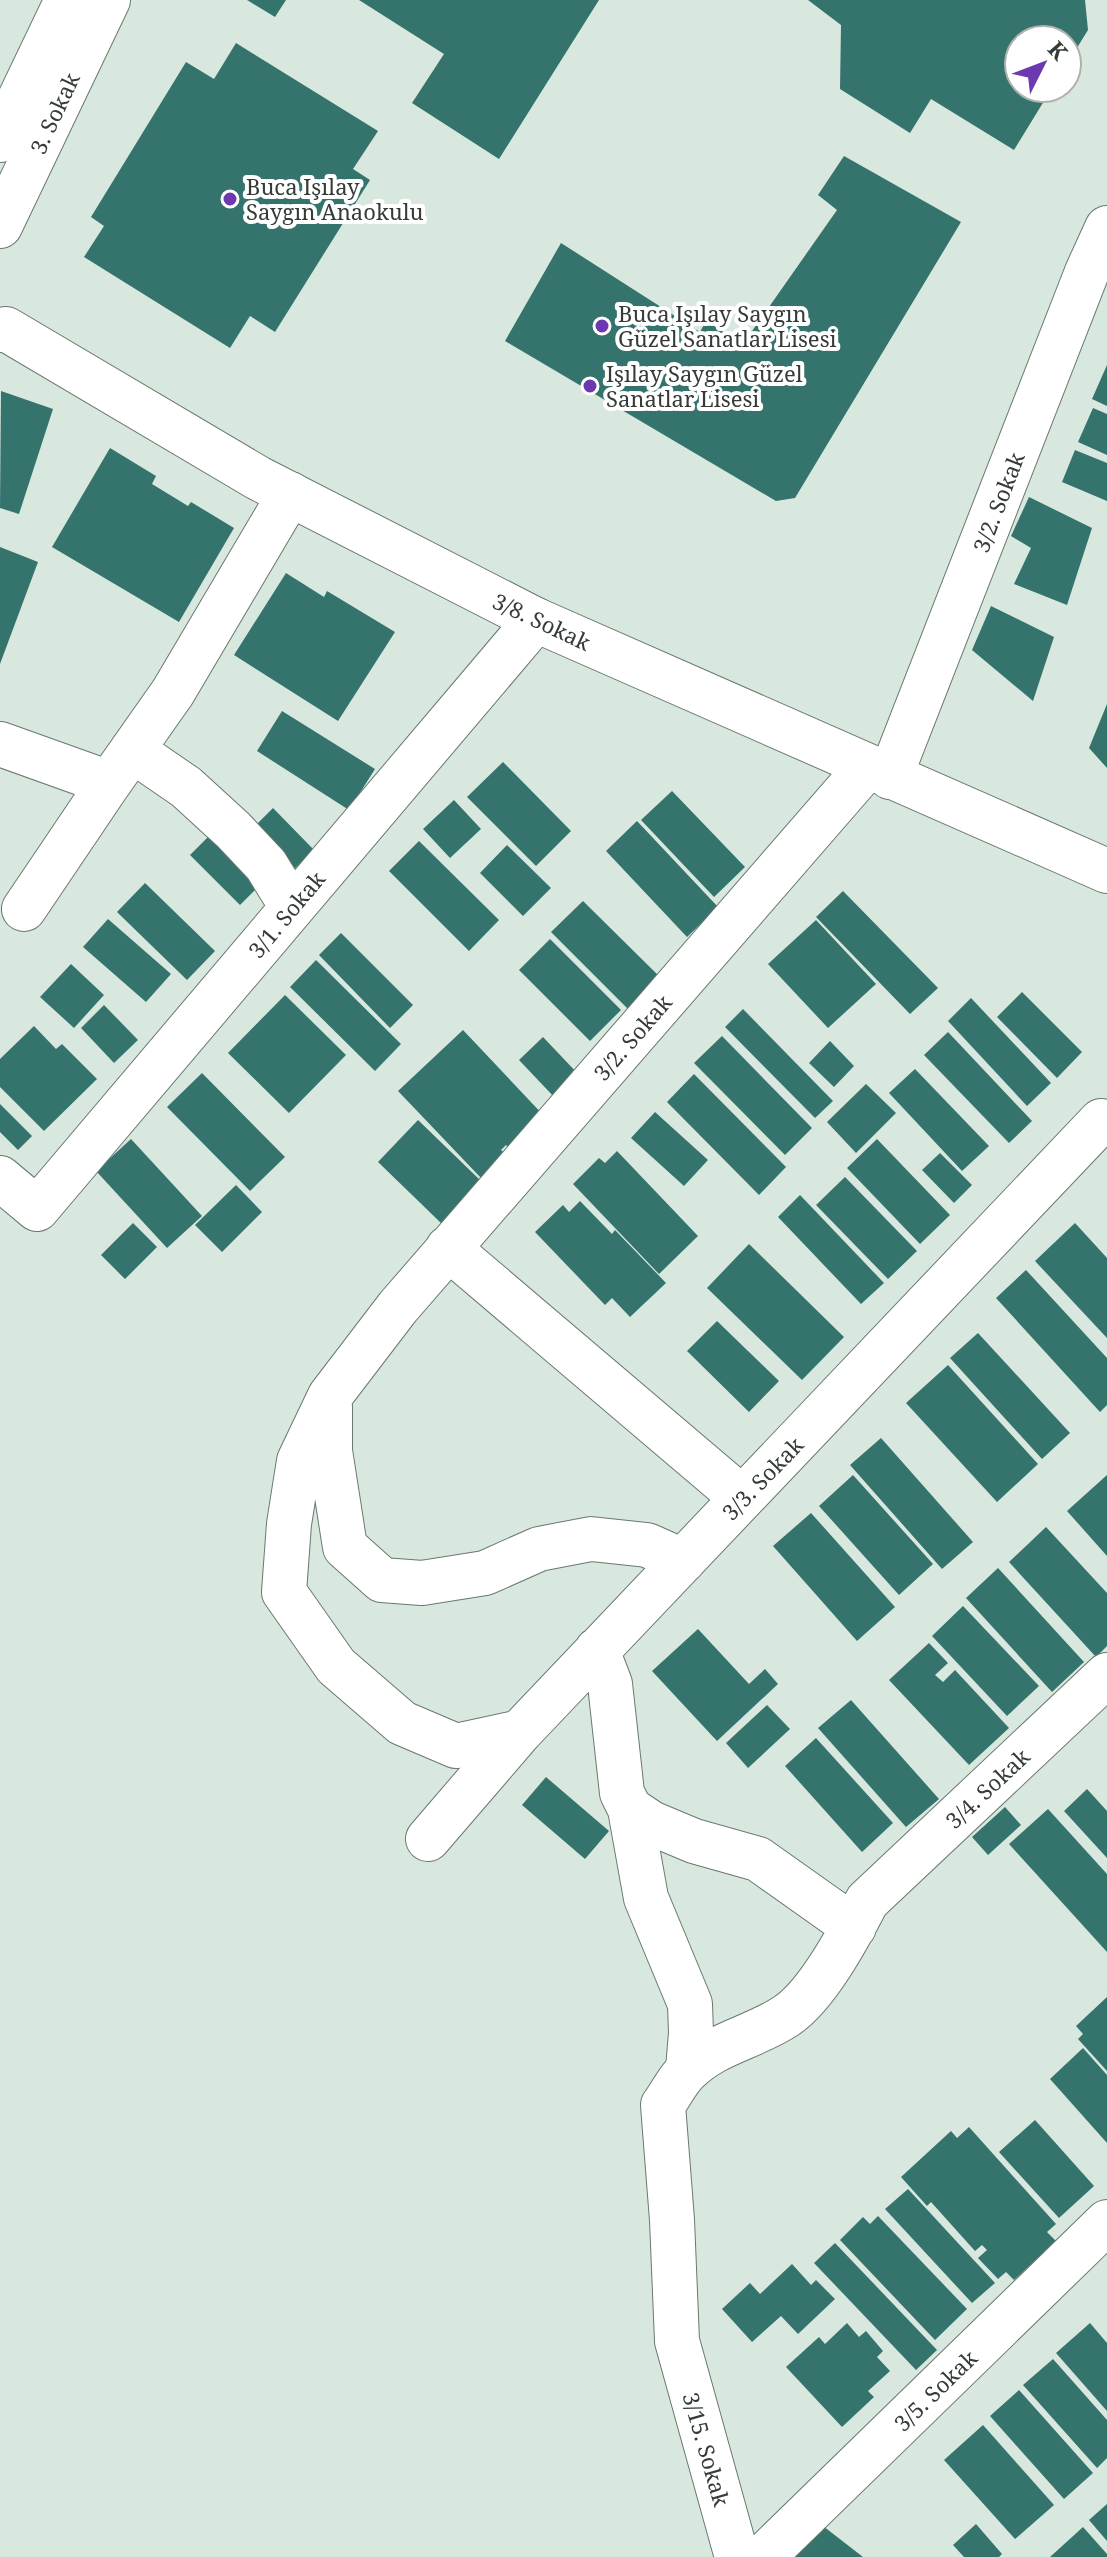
<svg xmlns="http://www.w3.org/2000/svg" width="1107" height="2557" font-family="'Noto Serif',serif">
  <style>
    .building { fill: #35736d }
    .lines { fill: none; stroke-linecap: round; stroke-linejoin: round }
    .minor-casing { stroke: #6a786f; stroke-width: 46 }
    .major-casing { stroke: #6a786f; stroke-width: 46 }
    .minor { stroke: #fff; stroke-width: 44 }
    .major { stroke: #fff; stroke-width: 44 }
    .poi-dot { fill: #6c39b0; stroke: #fff; stroke-width: 3 }
    .labels { text-anchor: middle; dominant-baseline: central; stroke-width: 8; stroke-linejoin: round; paint-order: stroke }
    .street-label { font-size: 22px; fill: #353c37; stroke: #fff }
    .poi-label { font-size: 22px; fill: #353c37; stroke: #fff; text-anchor: start }
  </style>
  <rect width="100%" height="100%" fill="#d8e8de"/>
  <path class="building" d="M247 0H286L275 17Z
    M359 0H599L499 159 412 103 444 54Z
    M808 0H1085L1088 30 1067 64V40H1019V88H1052L1014 150 931 99 910 133 840 89 841 25Z
    M236 43 378 131 353 169 370 180 275 332 250 316 230 348 84 257 104 226 91 217 186 62 214 79Z
    M844 156 961 222 795 498 776 501 505 341 561 243 700 332 706 321 743 344 837 210 818 195Z
    M1107 365V406L1092 399Z
    M1 391 53 409 19 514 0 508Z
    M1093 408 1107 414V455L1078 442Z
    M110 448 156 476 152 484 188 506 191 502 234 528 179 622 52 547Z
    M1075 450 1107 463V501L1062 482Z
    M1029 497 1092 528 1067 605 1014 584 1031 548 1011 536Z
    M0 547 38 562 0 664Z
    M286 573 324 597 327 591 395 632 338 721 234 655Z
    M991 606 1054 637 1033 701 972 650Z
    M1107 704V768L1089 748Z
    M282 711 375 769 349 810 257 751Z
    M503 762 571 831 536 866 467 797Z
    M672 791 745 867 714 897 641 820Z
    M454 800 481 829 450 858 423 829Z
    M273 808 314 850 288 875 247 834Z
    M637 821 718 907 687 937 606 851Z
    M220 825 270 875 240 905 190 855Z
    M419 841 499 920 469 951 389 871Z
    M507 845 551 888 523 916 480 873Z
    M145 883 215 951 187 980 117 912Z
    M843 891 938 988 910 1014 816 917Z
    M583 901 665 982 633 1014 551 932Z
    M108 919 171 974 146 1002 83 947Z
    M816 920 876 984 828 1028 768 964Z
    M341 933 413 1005 390 1028 319 955Z
    M550 939 621 1010 590 1041 519 970Z
    M316 960 401 1044 375 1071 290 987Z
    M71 964 104 995 74 1028 40 997Z
    M1022 992 1082 1052 1057 1078 997 1017Z
    M285 995 346 1055 289 1113 228 1053Z
    M971 998 1051 1083 1027 1106 948 1021Z
    M104 1005 138 1040 114 1063 81 1028Z
    M743 1009 833 1101 815 1118 725 1027Z
    M34 1026 56 1049 62 1044 97 1079 44 1131 0 1087V1059Z
    M463 1030 546 1118 511 1151 506 1145 501 1150 507 1155 482 1179 398 1091Z
    M948 1032 1032 1121 1009 1143 924 1055Z
    M722 1036 812 1128 785 1155 694 1063Z
    M543 1037 580 1076 556 1099 519 1060Z
    M830 1041 854 1066 834 1087 809 1063Z
    M915 1069 989 1146 962 1171 889 1093Z
    M202 1073 285 1157 250 1191 167 1107Z
    M694 1074 786 1167 759 1195 667 1102Z
    M866 1084 896 1113 856 1153 827 1122Z
    M0 1104 32 1136 18 1150 0 1132Z
    M655 1112 708 1160 684 1186 631 1138Z
    M418 1120 481 1181 441 1223 378 1162Z
    M131 1139 202 1216 167 1248 96 1171Z
    M877 1139 950 1215 920 1244 847 1168Z
    M617 1151 698 1236 659 1274 573 1184 599 1158 605 1163Z
    M940 1153 972 1185 954 1203 922 1170Z
    M845 1177 917 1251 888 1279 816 1205Z
    M236 1185 262 1212 222 1252 195 1225Z
    M800 1195 884 1283 861 1304 778 1217Z
    M580 1201 612 1234 615 1230 666 1283 630 1317 612 1298 605 1305 535 1232 563 1205 569 1212Z
    M133 1223 157 1247 125 1279 101 1255Z
    M1075 1223 1107 1258V1338L1035 1261Z
    M749 1244 844 1337 802 1380 707 1288Z
    M1026 1270 1107 1358V1405L1100 1412 996 1298Z
    M717 1321 779 1381 749 1412 687 1351Z
    M978 1333 1070 1433 1042 1459 950 1358Z
    M948 1365 1038 1464 997 1502 906 1403Z
    M881 1438 973 1542 942 1569 850 1465Z
    M853 1475 933 1564 899 1595 819 1506Z
    M1107 1475V1556L1067 1511Z
    M811 1513 895 1607 857 1641 773 1546Z
    M1046 1527 1107 1593V1646L1096 1657 1009 1562Z
    M998 1568 1084 1662 1052 1692 966 1598Z
    M963 1606 1039 1686 1007 1716 932 1636Z
    M698 1629 749 1684 765 1669 778 1684 717 1741 652 1671Z
    M929 1643 948 1663 935 1675 943 1682 955 1670 1009 1728 969 1765 889 1680Z
    M851 1700 939 1799 906 1827 818 1728Z
    M767 1705 790 1729 748 1768 726 1743Z
    M816 1738 893 1823 862 1852 785 1766Z
    M546 1777 609 1831 585 1859 522 1805Z
    M1087 1789 1107 1811V1858L1064 1811Z
    M1005 1807 1021 1825 988 1855 972 1837Z
    M1048 1809 1107 1874V1952L1009 1844Z
    M1107 1997V2071L1078 2039 1083 2034 1076 2026Z
    M1083 2048 1107 2075V2143L1050 2079Z
    M1035 2120 1094 2186 1059 2218 999 2152Z
    M969 2127 1056 2224 1047 2232 1056 2241 1014 2280 1006 2272 998 2279 978 2258 987 2250 982 2245 975 2251 931 2202 927 2206 901 2177 951 2131 957 2138Z
    M908 2189 995 2283 972 2303 885 2209Z
    M878 2216 967 2309 935 2340 840 2240 863 2217 870 2224Z
    M835 2243 937 2350 916 2370 814 2263Z
    M792 2264 811 2285 816 2280 835 2299 798 2334 781 2316 752 2342 722 2309 750 2283 760 2294Z
    M847 2323 859 2337 866 2331 883 2351 877 2357 890 2371 868 2391 874 2397 842 2427 786 2367 819 2337 825 2344Z
    M1090 2323 1107 2343V2411L1056 2353Z
    M1053 2359 1107 2420V2458L1097 2468 1023 2385Z
    M1019 2390 1093 2473 1064 2499 990 2416Z
    M983 2425 1054 2505 1015 2539 944 2460Z
    M1107 2504V2541L1089 2520Z
    M976 2524 1002 2554 999 2557H964L953 2545Z
    M823 2526 863 2557H794Z
    M1083 2527 1107 2554V2557H1050Z"/>
  <g class="lines">
    <g class="minor-casing">
      <path id="minor" d="M0 744 109 783 173 692 290 494
        M132 750 186 787 233 830 266 865 292 907
        M890 777 1087 272 1107 228
        M24 909 109 783
        M0 1178 37 1209 536 620
        M448 1248 742 1498
        M330 1407V1451L345 1547 382 1580 422 1583 485 1573 539 1549 591 1539 647 1545 683 1561
        M597 1650 610 1684 622 1793 630 1809 651 1823 694 1841 758 1859 854 1927
        M520 1732 456 1746 402 1723 336 1666 284 1592 289 1524 299 1461 330 1396 398 1307 867 767
        M630 1809 646 1898 690 2004 691 2033 688 2069
        M428 1839 520 1732 1101 1121
        M737 2557 677 2341 672 2220 663 2105C671 2094 678 2079 688 2070 715 2043 755 2037 786 2016 817 1996 850 1934 867 1901L1107 1675
        M763 2557 1107 2222"/>
    </g>
    <g class="major-casing">
      <path id="major" d="M0 140 67 0
        M0 226 108 0
        M0 330 6 329 258 478 536 620 1107 871"/>
    </g>
    <use href="#minor" class="minor"/>
    <use href="#major" class="major"/>
  </g>
  <g class="poi-dot">
    <circle cx="230" cy="199" r="8"/>
    <circle cx="602" cy="326" r="8"/>
    <circle cx="590" cy="386" r="8"/>
  </g>
  <g class="labels">
    <g class="street-label">
      <text transform="translate(54 113) rotate(-65)">3. Sokak</text>
      <text transform="translate(998 502) rotate(-69)">3/2. Sokak</text>
      <text transform="translate(542 621) rotate(25)">3/8. Sokak</text>
      <text transform="translate(286 914) rotate(-50)">3/1. Sokak</text>
      <text transform="translate(632 1037) rotate(-49)">3/2. Sokak</text>
      <text transform="translate(762 1478) rotate(-46)">3/3. Sokak</text>
      <text transform="translate(987 1788) rotate(-43)">3/4. Sokak</text>
      <text transform="translate(935 2390) rotate(-44)">3/5. Sokak</text>
      <text transform="translate(707 2449) rotate(74)">3/15. Sokak</text>
    </g>
    <g class="poi-label">
      <text x="246" y="186">Buca Işılay<tspan x="246" dy="25">Saygın Anaokulu</tspan></text>
      <text x="618" y="313">Buca Işılay Saygın<tspan x="618" dy="25">Güzel Sanatlar Lisesi</tspan></text>
      <text x="606" y="373">Işılay Saygın Güzel<tspan x="606" dy="25">Sanatlar Lisesi</tspan></text>
    </g>
  </g>
  <g transform="translate(1043 64) rotate(48)"><circle r="38" fill="#ffffff" stroke="#aeb1af" stroke-width="2"/>
  <path d="M0-6L14 30L0 20L-14 30Z" fill="#6c39b0"/>
  <text y="-12" font-size="22" font-weight="bold" text-anchor="middle" fill="#353c37">K</text>
  </g>
</svg>
